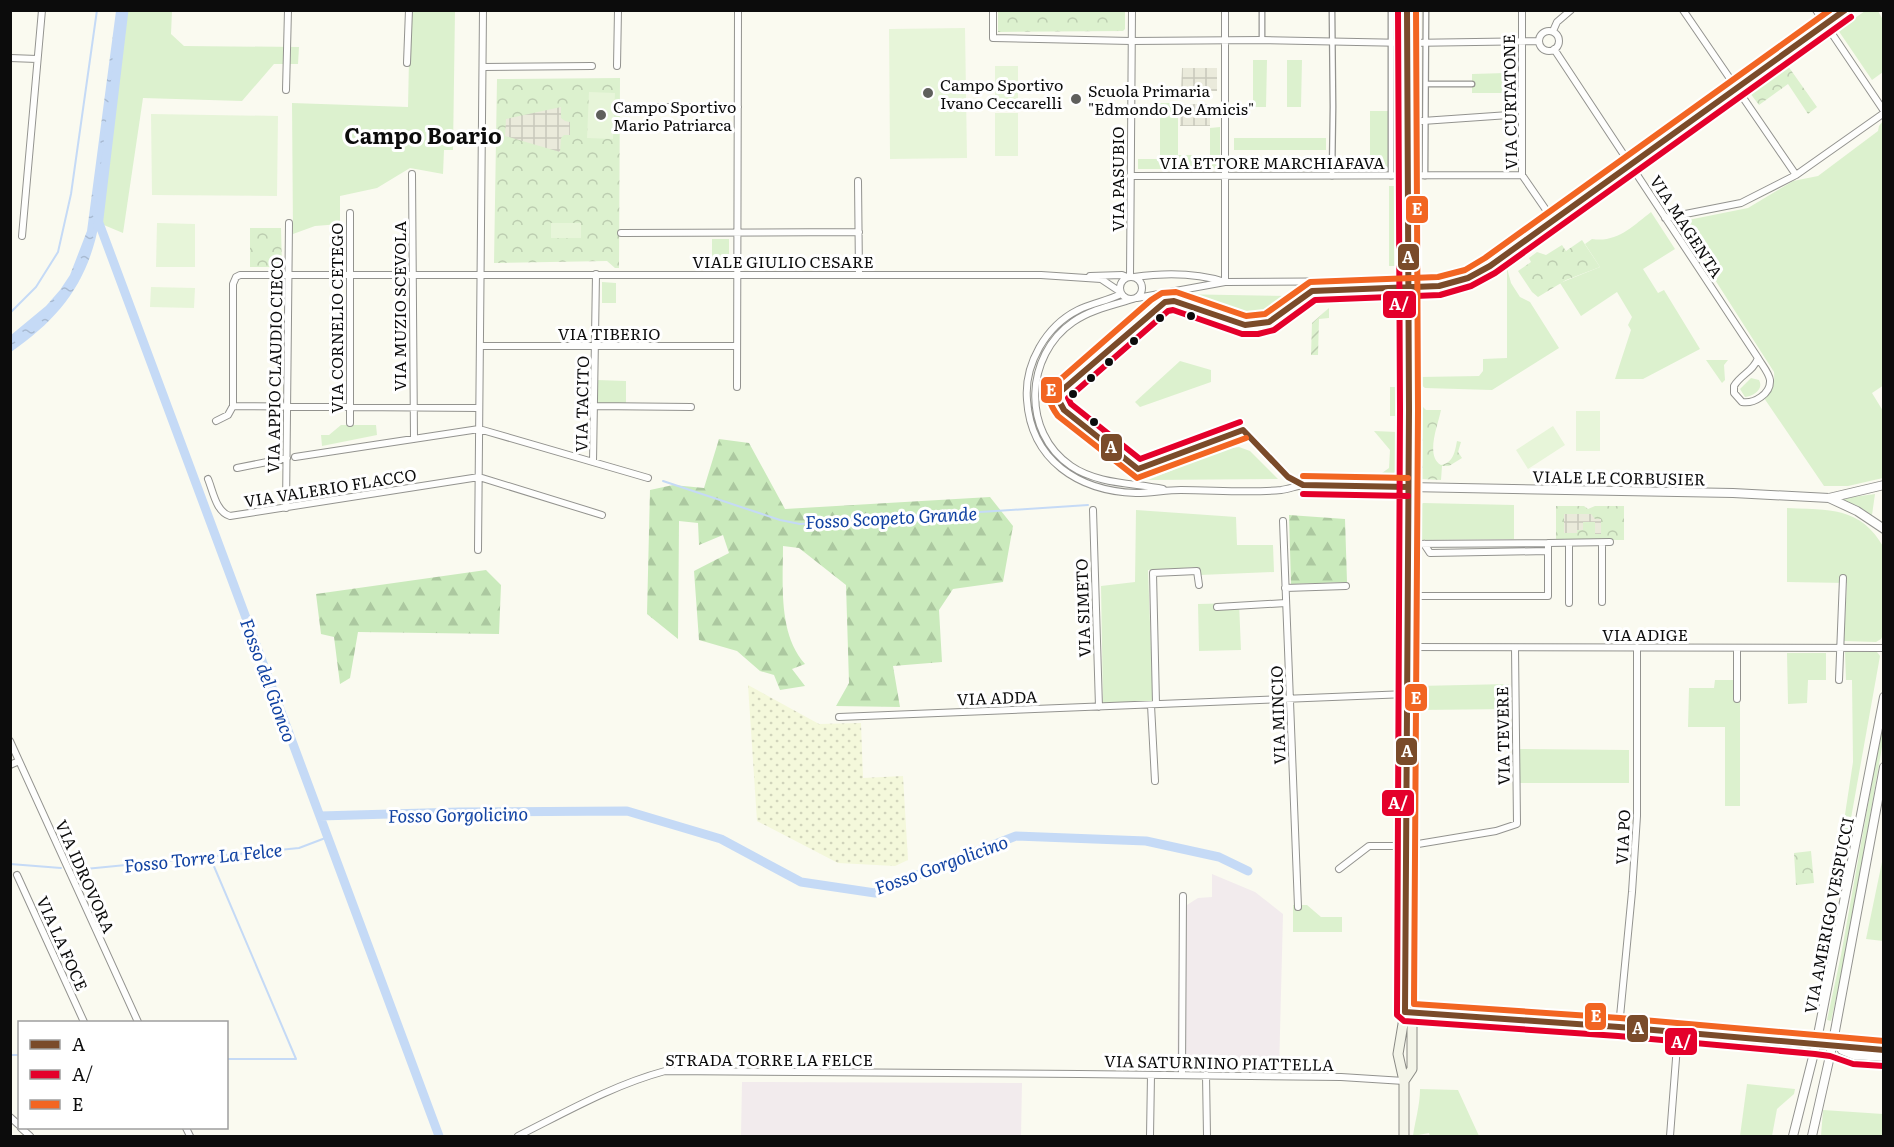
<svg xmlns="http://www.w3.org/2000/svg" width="1894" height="1147" font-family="Literata,serif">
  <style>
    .industrial { fill: #f2ebed }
    .farmland { fill: url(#farmland-dots) }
    .grass { fill: #dcf1ce }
    .forest { fill: url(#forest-firs) }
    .park { fill: url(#park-crowns) }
    .garden { fill: url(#garden-furrows) }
    .pitch { fill: #e7f5d9 }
    .plaza { fill: url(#plaza-grid) }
    .water { fill: url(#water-ripples) }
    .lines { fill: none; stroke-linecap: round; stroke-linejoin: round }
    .stream { stroke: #c5daf6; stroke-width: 2 }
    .canal { stroke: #c5daf6; stroke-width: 9 }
    .pedestrian-casing { stroke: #93938f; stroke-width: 7 }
    .minor-casing { stroke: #93938f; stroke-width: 8 }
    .tertiary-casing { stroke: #93938f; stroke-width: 10 }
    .secondary-casing { stroke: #8a8a85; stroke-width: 11 }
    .pedestrian { stroke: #fefefd; stroke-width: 4.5 }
    .minor { stroke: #fefefd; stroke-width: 6 }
    .tertiary { stroke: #fefefd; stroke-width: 8 }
    .secondary { stroke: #f3f4e8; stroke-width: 9 }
    .bus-1-casing { stroke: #fff; stroke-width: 10 }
    .bus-2-casing { stroke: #fff; stroke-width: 10 }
    .bus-3-casing { stroke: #fff; stroke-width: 10 }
    .bus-1 { stroke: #7a4b2a; stroke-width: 6 }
    .bus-2 { stroke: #e4002b; stroke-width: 6 }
    .bus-3 { stroke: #f26522; stroke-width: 6 }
    .poi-dot { fill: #5f5f5c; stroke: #fff; stroke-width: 2 }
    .bus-dot { fill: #0c0c0c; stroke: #fff; stroke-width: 2 }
    .labels { text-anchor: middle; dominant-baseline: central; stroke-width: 6; stroke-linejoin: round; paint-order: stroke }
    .poi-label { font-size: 16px; fill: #0c0c0c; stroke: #fff; text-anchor: start }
    .street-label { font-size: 16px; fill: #0c0c0c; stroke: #fff }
    .water-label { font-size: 18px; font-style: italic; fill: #1142a2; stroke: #fff }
    .district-label { font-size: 22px; font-weight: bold; fill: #0c0c0c; stroke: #fff }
    .line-badge { stroke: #fff; stroke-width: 2 }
    .badge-label { font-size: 16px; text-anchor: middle; font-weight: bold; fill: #fff }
  </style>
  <defs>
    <pattern id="farmland-dots" width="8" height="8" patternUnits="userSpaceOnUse" patternTransform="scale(1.5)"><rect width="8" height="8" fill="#f4f8db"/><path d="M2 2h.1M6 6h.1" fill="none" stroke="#d0d3bb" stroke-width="1.8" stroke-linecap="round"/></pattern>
    <pattern id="forest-firs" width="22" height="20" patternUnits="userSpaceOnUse" patternTransform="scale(1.5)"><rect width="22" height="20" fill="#caeabc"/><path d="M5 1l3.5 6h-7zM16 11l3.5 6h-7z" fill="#acc8a0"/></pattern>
    <pattern id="park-crowns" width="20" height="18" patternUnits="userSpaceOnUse" patternTransform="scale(1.5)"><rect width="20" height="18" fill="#dcf1ce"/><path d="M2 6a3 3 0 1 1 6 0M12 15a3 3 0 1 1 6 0" fill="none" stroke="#bccdb0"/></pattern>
    <pattern id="garden-furrows" width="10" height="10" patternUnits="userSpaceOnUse" patternTransform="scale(1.5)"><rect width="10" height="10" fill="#dcf1ce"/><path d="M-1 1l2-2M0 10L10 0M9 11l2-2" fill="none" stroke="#bccdb0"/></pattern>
    <pattern id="plaza-grid" width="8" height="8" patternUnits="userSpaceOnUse" patternTransform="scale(1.5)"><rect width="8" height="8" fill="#eaeadb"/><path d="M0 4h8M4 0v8" fill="none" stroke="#c8c8bb"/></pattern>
    <pattern id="water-ripples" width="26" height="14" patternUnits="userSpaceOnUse" patternTransform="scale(1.5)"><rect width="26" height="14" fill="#c5daf6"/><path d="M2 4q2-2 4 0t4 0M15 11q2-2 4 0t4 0" fill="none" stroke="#a8bad2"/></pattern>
  </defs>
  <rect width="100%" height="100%" fill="#fafaf0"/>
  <path class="industrial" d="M1212 874 1255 892 1283 914 1279 1072 1177 1070 1179 910 1198 898 1212 897Z
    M742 1082 1022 1083 1021 1136H741Z"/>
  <path class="farmland" d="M748 685 819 724 861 723 863 778 903 776 908 860 895 866 838 863 757 821Z"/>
  <path class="grass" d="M124 11H172L171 34 184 46 299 47 298 64H274L242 101 143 98 123 233 99 223Z
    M410 11H455L453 150H444L443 174 410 168 377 188 340 196V224L315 226 293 234 292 103 408 107Z
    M1865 11H1878L1883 20V72L1872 80 1838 30Z
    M1253 60H1267L1266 107H1253Z
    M1287 60H1302L1301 107H1287Z
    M1506 73V93H1472V74Z
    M1160 103H1178V155H1210V128L1220 127V169H1138V159H1160Z
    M1370 111H1390L1389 169H1370Z
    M1883 121 1884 385 1872 393 1883 411V478L1848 486H1824L1764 398C1773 390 1775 384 1774 372L1678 222 1748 208 1793 181 1818 176 1878 131 1879 126Z
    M1234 138H1326V150H1234Z
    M1389 186H1398V266H1389Z
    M1651 212 1675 249 1643 269 1658 293 1664 290 1700 349 1643 379H1615L1631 330 1628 325 1632 317 1617 292 1581 316 1560 283 1600 267 1585 244 1592 239C1617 243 1633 226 1651 212Z
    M712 239H729V267H712Z
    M1507 268 1511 283 1520 297 1530 302 1559 348 1492 390 1425 388 1420 384V377L1479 376 1483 371V359L1507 358Z
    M602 282 616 283V303H602Z
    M1173 294 1292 296 1270 314 1251 319Z
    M1706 360H1728L1724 365 1725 380 1722 383Z
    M1180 361 1211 370V382L1140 407 1135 402Z
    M1751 378 1759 380C1764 389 1754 396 1745 397L1740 389Z
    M597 380 626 381V404L597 403Z
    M1390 387H1399V416H1390Z
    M341 425H376L377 435 322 446 321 435H329Z
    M1374 431 1397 432V468L1394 473H1377H1382L1389 468 1390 450Z
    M1239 447 1250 451 1278 479 1148 480 1225 449Z
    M1875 494 1872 515 1856 505 1838 499Z
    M1423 503 1514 505V539L1417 540V507Z
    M1787 508C1828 510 1861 506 1884 548V633L1881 639 1876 642 1844 641 1847 583 1787 582Z
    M1136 510 1236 517 1237 545H1273L1274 572 1200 575 1199 567 1148 570 1153 702 1103 704 1101 586 1135 582Z
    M1239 603 1241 650 1199 651 1198 604Z
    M1845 652H1877L1880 656 1848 835 1842 834 1853 762 1852 680H1846Z
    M1787 653H1826V680H1808L1807 703 1788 704Z
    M1715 680H1740V806H1725V727H1688L1689 688H1714Z
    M1509 684V709L1419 710 1418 686Z
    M1883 721V741L1846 955 1831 1021 1827 1020 1841 955Z
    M1520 749 1629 750V783H1520Z
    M1882 862H1884L1883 941 1866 939Z
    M1293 905H1307L1321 917H1342V932H1293Z
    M1747 1084 1795 1089 1794 1094 1777 1109 1772 1136H1740Z
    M1420 1089 1458 1090 1479 1136H1430L1429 1133 1413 1136C1415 1121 1420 1105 1420 1089Z
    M1823 1110 1883 1114V1136H1821Z"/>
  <path class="forest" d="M719 439 749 443 785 509 990 497 1013 526 1003 582 953 589 939 610 942 662 893 666 900 707 836 706 849 683 846 585 799 548 783 546C783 584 778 634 805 664L792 669 805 686 780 690 774 675 760 671 737 651 699 640 694 571 729 553 723 535 699 545 698 523 679 521 678 639 647 614 650 490 673 485 704 488Z
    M1289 515 1345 519 1347 582 1291 584Z
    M486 570 501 585 499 634 358 632 350 678 340 684 334 637 321 634 316 594Z"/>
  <path class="park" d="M998 11H1125V29L1123 31 998 32Z
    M1788 66 1817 107 1808 114 1788 84 1759 105 1750 93Z
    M620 78 619 268H615L607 261 494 263 497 79Z
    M281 228 282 267H250V228Z
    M1582 240 1600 267 1566 280 1538 297 1532 292 1518 271 1531 262 1529 258 1537 252 1546 255 1562 245 1566 251Z
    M1423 407 1426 410H1441C1438 425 1425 456 1441 465 1453 463 1455 452 1457 441L1461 442 1458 452 1462 458 1449 466H1442L1441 480 1421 479 1418 477V412Z
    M1556 506H1584L1588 509 1595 506H1624V540H1556Z
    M1811 851 1814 883 1796 885 1794 853Z"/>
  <path class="garden" d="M1329 308V318L1319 319 1318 355H1311L1312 323Z"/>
  <path class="pitch" d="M965 28 967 158 890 159 889 29Z
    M995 66H1018V109H995Z
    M589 92 615 93 613 139 587 138Z
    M995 113H1018V156H995Z
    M151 114 278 116 277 196 152 195Z
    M157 223 195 224V267H156Z
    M551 223H581V238H551Z
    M151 287 195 288 194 308 150 307Z
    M1576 411H1600V451H1576Z
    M1553 426 1565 445 1528 469 1516 450Z"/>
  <path class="plaza" d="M1182 68H1217V91H1181Z
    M1180 104H1210V126H1180Z
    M561 107V118L565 121 570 122V135H564L561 138 560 152 505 136 506 119Z
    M1564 514H1591L1595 519H1601V534H1595V522H1583V530H1577V533H1564Z"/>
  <path class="water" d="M116 11H124L99 223C88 282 60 318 11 352V335L46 306 60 290 70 275 87 231Z"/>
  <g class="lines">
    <path class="stream" d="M10 313 36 287 58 252 71 194 97 10
      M663 481 780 520 800 524 1088 505
      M210 857 296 1059H226
      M10 864 61 868
      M75 870 299 848 328 837
      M10 1055H20"/>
    <path class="canal" d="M99 223 439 1136
      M98 227 124 10
      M320 816 460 812 627 811 721 839 801 882 875 893 946 863 1016 836 1146 841 1219 857 1248 871"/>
    <g class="pedestrian-casing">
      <path id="pedestrian" d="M1391 10V176
        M1262 40V10
        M1426 84H1472
        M1332 176 1333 107 1332 10
        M1425 176 1426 10"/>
    </g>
    <g class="minor-casing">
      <path id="minor" d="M993 10V38L1131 41 1262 40 1407 43 1539 41
        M1522 10V175L1553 220
        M1683 10 1796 175
        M1816 10 1884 111
        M1553 31 1557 22 1571 10
        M1539 41a10 10 0 1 1 20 0a10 10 0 1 1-20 0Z
        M1554 49 1758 358
        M10 58 37 59
        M407 63 409 10
        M617 66 618 10
        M483 67 592 66
        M286 90 288 10
        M622 107H738
        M1408 122 1509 115
        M412 174 414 439
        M1130 176 1522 175
        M858 181 859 275
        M1665 218 1741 203 1796 175 1884 113
        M621 233 859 232
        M22 236 42 10
        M1090 276 1122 275 1127 277
        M1120 288a11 11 0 1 1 22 0a11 11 0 1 1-22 0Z
        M1130 277 1132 10
        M1134 277C1163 273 1197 273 1225 282L1394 281C1426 294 1461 283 1490 266L1846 10
        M1225 282V10
        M1121 294C1107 301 1092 303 1078 310 1046 326 1024 364 1027 400 1031 460 1078 491 1136 493 1151 493 1166 490 1181 490 1214 490 1249 493 1281 490 1289 489 1296 486 1304 485 1338 482 1374 486 1408 487
        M1137 298 1225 282
        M1133 299C1113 305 1090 310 1073 322 1025 355 1021 432 1071 466 1097 484 1133 483 1163 489
        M480 346H737
        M1758 358C1762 365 1769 373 1770 380 1771 394 1754 404 1742 402L1734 393V386C1741 374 1753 372 1758 358Z
        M737 387 738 10
        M233 406 479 408
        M594 406 691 407
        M216 421 228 415 233 406V284L236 277 240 275H1041L1101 279 1119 291
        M350 423V213
        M295 457 479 429 648 478
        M593 462 596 274
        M237 468 287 458
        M208 479C213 491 216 512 230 516L479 477 602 515
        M286 508 289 223
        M1093 510 1099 707
        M1283 521 1298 907
        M1548 543 1610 542
        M1569 543V603
        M1424 544 1430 553 1548 551
        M478 550 483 10
        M1285 588 1346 586
        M1408 596H1548V543L1408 544
        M1602 602V543
        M1217 607 1286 603
        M1407 647 1884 648
        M1839 680 1843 578
        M1737 699V648
        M1156 704 1153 573 1197 571 1199 585
        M1151 705 1155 781
        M839 717 1407 694
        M10 741 138 1022
        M10 765 19 761
        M1339 869 1369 846H1406L1496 831 1517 824 1515 648
        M17 875 84 1022
        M1619 1027 1632 892 1637 816V647
        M1182 1075 1183 896
        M1206 1075 1207 1136
        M10 1117 20 1126
        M21 1128 30 1136
        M186 1128 190 1136
        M518 1136C566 1112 613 1085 665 1071L1079 1074 1341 1077 1404 1081
        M1150 1136 1151 1075
        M1670 1136 1678 1033"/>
    </g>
    <g class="tertiary-casing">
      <path id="tertiary" d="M1408 487 1733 493 1829 498 1884 485
        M1829 498 1857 511 1884 529
        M1405 1012 1619 1027 1884 1050
        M1842 1050 1854 1055 1884 1057
        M1793 1136 1816 1045 1884 697
        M1812 1136 1832 1047 1884 767"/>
    </g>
    <g class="secondary-casing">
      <path id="secondary" d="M1404 1081 1412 1069V1022L1405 1012
        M1404 1136V1081L1398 1054 1405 1012 1409 410 1407 10"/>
    </g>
    <use href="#pedestrian" class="pedestrian"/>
    <use href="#minor" class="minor"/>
    <use href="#tertiary" class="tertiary"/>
    <use href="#secondary" class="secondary"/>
    <g class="bus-1-casing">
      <path id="bus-1" d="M1407 10 1409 410 1405 1012 1619 1027 1884 1050
        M1408 487 1303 485 1288 477 1243 430 1138 469 1064 410 1058 399 1060 392 1165 302 1174 301 1245 325 1269 322 1312 291 1439 286 1468 278 1490 266 1845 10"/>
    </g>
    <g class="bus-2-casing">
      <path id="bus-2" d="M1398 10 1400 410 1397 1015 1404 1021 1618 1036 1815 1054 1830 1056 1853 1064 1883 1066
        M1240 422 1140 459 1071 404 1068 398 1168 311 1173 310 1242 334H1258L1274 330 1315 300 1440 295 1471 286 1495 273 1851 17
        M1303 494 1408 496"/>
    </g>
    <g class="bus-3-casing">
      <path id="bus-3" d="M1416 10 1418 410 1414 1004 1620 1018 1884 1041
        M1246 438 1137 478 1058 416C1050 405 1046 397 1054 385L1151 300 1162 293 1176 292 1246 316 1265 314 1310 282 1438 277 1465 270 1485 258 1830 10
        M1303 476 1408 478"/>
    </g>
    <use href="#bus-1" class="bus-1"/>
    <use href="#bus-2" class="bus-2"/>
    <use href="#bus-3" class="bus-3"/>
  </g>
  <g class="poi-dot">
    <circle cx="928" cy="93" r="6"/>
    <circle cx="1076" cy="99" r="6"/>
    <circle cx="601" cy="115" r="6"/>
  </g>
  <g class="bus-dot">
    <circle cx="1191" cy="316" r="5"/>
    <circle cx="1160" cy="318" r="5"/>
    <circle cx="1134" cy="341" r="5"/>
    <circle cx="1109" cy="362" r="5"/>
    <circle cx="1091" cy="378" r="5"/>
    <circle cx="1073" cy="394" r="5"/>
    <circle cx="1094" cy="422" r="5"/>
  </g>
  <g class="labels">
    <g class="poi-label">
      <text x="940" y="84">Campo Sportivo<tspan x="940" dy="18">Ivano Ceccarelli</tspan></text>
      <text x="1088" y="90">Scuola Primaria<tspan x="1088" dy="18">"Edmondo De Amicis"</tspan></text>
      <text x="613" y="106">Campo Sportivo<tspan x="613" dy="18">Mario Patriarca</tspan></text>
    </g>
    <g class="street-label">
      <text transform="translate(1509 102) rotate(-91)">VIA CURTATONE</text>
      <text x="1272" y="162">VIA ETTORE MARCHIAFAVA</text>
      <text transform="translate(1117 179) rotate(-90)">VIA PASUBIO</text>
      <text transform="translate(1687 226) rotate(57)">VIA MAGENTA</text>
      <text x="783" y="261">VIALE GIULIO CESARE</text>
      <text transform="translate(399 306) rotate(-90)">VIA MUZIO SCEVOLA</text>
      <text transform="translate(336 318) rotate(-90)">VIA CORNELIO CETEGO</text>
      <text x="609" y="333">VIA TIBERIO</text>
      <text transform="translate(274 365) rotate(-89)">VIA APPIO CLAUDIO CIECO</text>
      <text transform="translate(581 404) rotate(-89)">VIA TACITO</text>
      <text transform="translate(1619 477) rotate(1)">VIALE LE CORBUSIER</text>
      <text transform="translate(330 487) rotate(-9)">VIA VALERIO FLACCO</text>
      <text transform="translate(1082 608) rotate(-92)">VIA SIMETO</text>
      <text x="1645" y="634">VIA ADIGE</text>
      <text transform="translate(997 697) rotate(-2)">VIA ADDA</text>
      <text transform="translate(1277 715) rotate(-92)">VIA MINCIO</text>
      <text transform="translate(1502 736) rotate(-91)">VIA TEVERE</text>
      <text transform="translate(1622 837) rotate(-87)">VIA PO</text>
      <text transform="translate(86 876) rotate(66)">VIA IDROVORA</text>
      <text transform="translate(1828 915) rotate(-79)">VIA AMERIGO VESPUCCI</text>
      <text transform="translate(63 943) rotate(66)">VIA LA FOCE</text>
      <text x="769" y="1059">STRADA TORRE LA FELCE</text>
      <text transform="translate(1219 1062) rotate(1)">VIA SATURNINO PIATTELLA</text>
    </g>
    <g class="water-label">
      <text transform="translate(891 517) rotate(-3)">Fosso Scopeto Grande</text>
      <text transform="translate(269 680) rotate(70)">Fosso del Gionco</text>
      <text transform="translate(458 814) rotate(-1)">Fosso Gorgolicino</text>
      <text transform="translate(203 857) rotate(-6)">Fosso Torre La Felce</text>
      <text transform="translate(941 864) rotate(-20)">Fosso Gorgolicino</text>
    </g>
    <g class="district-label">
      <text x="423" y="134">Campo Boario</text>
    </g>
  </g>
  <g class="line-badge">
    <rect x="1405" y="195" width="24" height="29" rx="6" fill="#f26522"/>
    <rect x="1397" y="243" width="23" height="28" rx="6" fill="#7a4b2a"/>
    <rect x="1382" y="290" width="35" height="29" rx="6" fill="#e4002b"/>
    <rect x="1040" y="376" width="23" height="28" rx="6" fill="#f26522"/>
    <rect x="1100" y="433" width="23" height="29" rx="6" fill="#7a4b2a"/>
    <rect x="1404" y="683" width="24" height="29" rx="6" fill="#f26522"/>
    <rect x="1395" y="737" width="23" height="29" rx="6" fill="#7a4b2a"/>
    <rect x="1381" y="789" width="34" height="28" rx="6" fill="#e4002b"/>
    <rect x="1584" y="1002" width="23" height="29" rx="6" fill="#f26522"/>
    <rect x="1626" y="1014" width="23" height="29" rx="6" fill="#7a4b2a"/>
    <rect x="1664" y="1027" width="34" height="29" rx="6" fill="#e4002b"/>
  </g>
  <g class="badge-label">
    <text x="1417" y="215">E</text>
    <text x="1408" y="263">A</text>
    <text x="1399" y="310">A/</text>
    <text x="1051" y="396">E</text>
    <text x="1111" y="453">A</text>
    <text x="1416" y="704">E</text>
    <text x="1407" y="757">A</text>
    <text x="1398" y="809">A/</text>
    <text x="1596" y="1022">E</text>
    <text x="1638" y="1034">A</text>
    <text x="1681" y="1048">A/</text>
  </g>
  <rect width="1894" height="1147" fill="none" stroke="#0c0c0c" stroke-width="24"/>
  <rect x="18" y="1021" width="210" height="108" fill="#ffffff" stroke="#9e9e9e" stroke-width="1.5"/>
  <rect x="30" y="1040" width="30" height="9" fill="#7a4b2a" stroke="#9e9e9e" stroke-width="1.5"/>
  <text x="72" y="1051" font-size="18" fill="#0c0c0c">A</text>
  <rect x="30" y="1070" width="30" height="9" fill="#e4002b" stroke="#9e9e9e" stroke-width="1.5"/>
  <text x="72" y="1081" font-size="18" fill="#0c0c0c">A/</text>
  <rect x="30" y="1100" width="30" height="9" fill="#f26522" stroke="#9e9e9e" stroke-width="1.5"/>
  <text x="72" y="1111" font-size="18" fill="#0c0c0c">E</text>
</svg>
